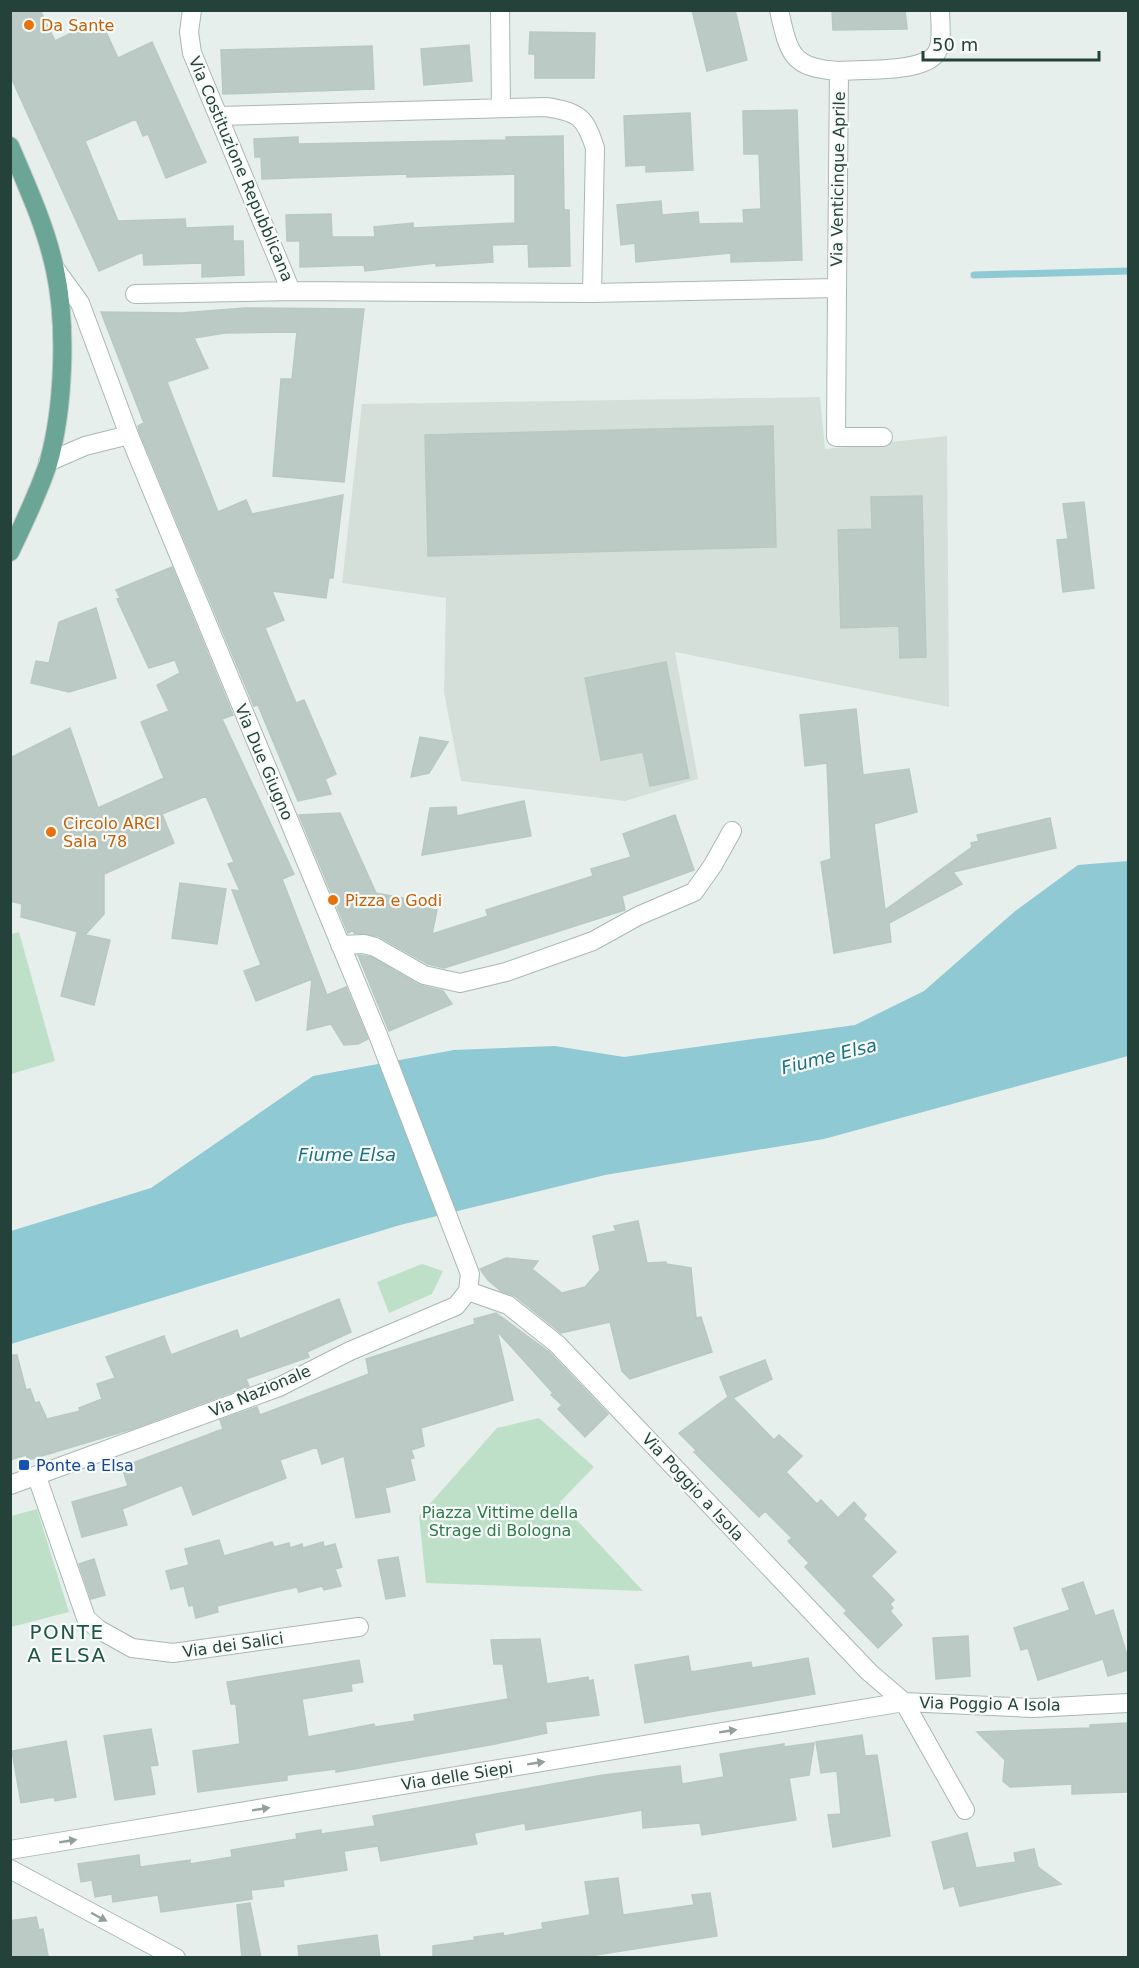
<svg xmlns="http://www.w3.org/2000/svg" width="1139" height="1968" font-family="'DejaVu Sans',sans-serif">
  <style>
    .built { fill: #d4dfda }
    .green { fill: #bfe0c8 }
    .water { fill: #8ec9d4 }
    .lines { fill: none; stroke-linecap: round; stroke-linejoin: round }
    .stream { stroke: #8ec9d4; stroke-width: 7 }
    .building { fill: #bbcac4; stroke: #b8c9c2; stroke-width: 1.5 }
    .minor-casing { stroke: #a8b8b2; stroke-width: 20 }
    .primary-casing { stroke: #c2cac8; stroke-width: 20 }
    .minor { stroke: #fff; stroke-width: 18 }
    .primary { stroke: #6aa596; stroke-width: 18 }
    .oneway { fill: #92a09c }
    .food-dot { fill: #e8710a; stroke: #f7fbf9; stroke-width: 2 }
    .transit-dot { fill: #1a4fb4; stroke: #f7fbf9; stroke-width: 2 }
    .labels { text-anchor: middle; dominant-baseline: central; stroke-width: 4.5; stroke-linejoin: round; paint-order: stroke }
    .food-label { font-size: 16px; fill: #c56008; stroke: #f7fbf9; text-anchor: start }
    .street-label { font-size: 16px; fill: #24423a; stroke: #f7fbf9 }
    .transit-label { font-size: 16px; fill: #164399; stroke: #f7fbf9; text-anchor: start }
    .park-label { font-size: 16px; fill: #2d7a4b; stroke: #f7fbf9 }
    .water-label { font-size: 18px; font-style: italic; fill: #1c6f80; stroke: #f7fbf9 }
    .quarter-label { font-size: 20px; letter-spacing: 1.5px; fill: #1f5548; stroke: #f7fbf9 }
  </style>
  <rect width="100%" height="100%" fill="#e6efeb"/>
  <path class="built" d="M820 397 825 449 947 436 949 707 675 652 698 779 625 801 461 781 444 692 446 598 342 583 362 404Z"/>
  <path class="green" d="M19 932 55 1061 11 1074V934Z
    M422 1264 443 1271 432 1294 389 1313 377 1282Z
    M539 1418 594 1467 560 1502 643 1591 426 1583 419 1516 497 1428Z
    M37 1509 69 1612 11 1627V1516Z"/>
  <path class="water" d="M1128 861V1056L824 1139 605 1175 400 1225 11 1344V1231L151 1188 313 1076 454 1050 555 1046 624 1057 855 1025 924 991 1014 912 1078 865Z"/>
  <g class="lines">
    <path class="stream" d="M974 275 1128 271"/>
  </g>
  <path class="building" d="M10 10H40L55 41 100 19 118 58 152 42 206 162 166 178 148 134 143 136 136 119 85 141 118 221 185 219 186 228 233 226V241H243L244 275 202 277V263L144 265 143 252 99 271 10 75Z
    M692 10H735L747 60 707 71Z
    M832 10H905L907 29 833 30Z
    M530 32 595 33 594 78H535V54H529Z
    M469 45 472 81 424 85 421 49Z
    M372 46 374 89 223 94 221 50Z
    M797 110 802 260 731 262V253L636 262 635 243 621 245 617 205 661 201 662 215 698 212 699 224 744 223 743 210 761 209 759 154H744L743 111Z
    M690 113 693 170 646 172V165L626 166 624 116Z
    M563 136 564 210H569L570 266 529 267 528 244 492 245 493 262 436 266V263L365 271 364 265 300 267V241H287L286 215 331 214 332 237H375L374 227 413 223V228L515 223V174L407 177V174L262 179 261 157H255L254 139 298 137V144L506 140V137Z
    M245 308 364 309 344 482 273 476 281 379H292L297 332 225 333 194 338 208 368 167 382 218 512 246 500 252 514 343 495 333 578H329L326 598 272 591 284 620 265 628 296 703 304 700 336 774 325 779 331 794 298 801 258 705 254 706 139 431 138 426 144 423 101 312 181 313Z
    M773 426 776 547 428 556 425 435Z
    M922 496 926 657 900 658 899 626 841 628 838 530 872 529 871 497Z
    M1084 502 1094 588 1063 592 1057 540 1068 539 1063 504Z
    M172 567 233 715 222 719 294 874 282 879 327 995 346 987 368 1039 358 1044 344 1045 331 1024 307 1030 312 979 256 1001 244 971 261 965 232 890 240 891 228 864 234 862 206 796 162 814 174 843 104 874V914L86 934 21 917 22 904 10 901V758L70 728 98 808 164 778 141 722 169 711 157 685 180 673 175 660 149 668 117 599 120 598 116 590Z
    M96 608 116 678 69 692 31 683 36 661 49 663 59 622Z
    M666 662 689 778 650 786 643 752 601 760 585 678Z
    M856 709 863 775 909 769 917 812 874 824 885 910 972 847 971 843 979 841 977 835 1050 818 1056 848 953 872 962 884 889 923 891 942 834 953 821 862 831 859 827 763 805 766 800 715Z
    M420 737 448 742 429 773 411 777Z
    M524 801 531 836 422 855 430 808 456 807 457 816Z
    M340 813 376 893 413 900 412 905 437 910 432 934 488 916 486 910 593 876 591 869 631 857 623 834 675 815 694 870 622 896 625 910 444 968 428 964 378 936 354 933V930L348 933 299 815Z
    M180 883 226 889 217 944 172 938Z
    M77 933 110 940 94 1005 61 996Z
    M358 955 371 957 419 985 443 991 452 1004 389 1031Z
    M638 1221 647 1263 666 1262V1264L691 1268 696 1318 701 1317 712 1352 630 1379 622 1371 610 1322 561 1333 515 1296 501 1291 488 1280 480 1269 506 1258 538 1261 532 1269 562 1293 585 1287 600 1270 593 1236 616 1231 614 1226Z
    M339 1299 351 1332 307 1352 309 1357 246 1379 249 1386 132 1429 28 1460 26 1455 10 1460V1355H17L26 1390 30 1389 35 1403 39 1402 47 1419 80 1411 79 1408 102 1399 97 1384 115 1378 106 1357 164 1336 171 1355 237 1330 240 1339Z
    M496 1313 549 1352 608 1414 585 1437 558 1409 562 1405 551 1395 553 1393 497 1331 513 1400 421 1428 424 1446 411 1450 414 1458 410 1459 415 1480 385 1488 390 1512 356 1518 344 1456 322 1464 317 1447 280 1460 286 1478 230 1500 193 1515 182 1485 122 1509 127 1525 82 1537 72 1502 128 1486 122 1467 223 1429 220 1420 257 1407 260 1415 369 1374 366 1359 475 1324 474 1319Z
    M765 1360 772 1379 733 1398 774 1440 779 1435 802 1456 786 1472 817 1504 821 1500 838 1518 854 1502 866 1515 863 1519 896 1552 871 1576 894 1600 890 1604 893 1608 890 1611 902 1625 878 1648 844 1613 847 1611 805 1567 809 1563 788 1541 792 1538 765 1511 759 1517 694 1452 696 1450 679 1433 728 1397 720 1377Z
    M219 1540 224 1556 272 1542 274 1547 289 1543 290 1548 302 1544 303 1548 323 1542 324 1547 335 1544 342 1567 335 1569 341 1586 324 1590 322 1586 299 1592 297 1587 274 1592 217 1606 218 1612 196 1618 193 1605 189 1606 184 1586 171 1589 166 1571 189 1565 185 1549Z
    M398 1557 405 1596 386 1599 378 1560Z
    M94 1559 105 1595 91 1599 79 1564Z
    M1083 1582 1095 1616 1113 1610 1128 1658V1670L1108 1676 1103 1659 1038 1680 1028 1648 1021 1650 1014 1628 1070 1610 1062 1589Z
    M968 1636 970 1676 936 1679 933 1638Z
    M540 1639 547 1684 588 1677 589 1681 593 1680 599 1715 545 1722 547 1733 495 1744 336 1772V1769L287 1775V1780L198 1792 193 1751 240 1744 236 1704H231L227 1682 359 1660 363 1682 351 1684 352 1691 302 1699 308 1737 374 1724 375 1727 415 1721 414 1715 508 1699 503 1664H494L491 1640Z
    M688 1656 691 1672 751 1662 752 1668 808 1658 815 1694 645 1723 635 1665Z
    M1128 1723V1792L1072 1794V1784L1010 1787 1003 1781 1005 1760 977 1732 1090 1728V1725Z
    M151 1729 158 1765 150 1766 155 1794 115 1800 104 1736Z
    M862 1735 865 1756 877 1755 890 1836 833 1847 828 1815 841 1814 837 1771 821 1773 816 1742Z
    M66 1741 76 1797 55 1801 54 1797 21 1803 12 1751Z
    M814 1743 809 1775 789 1778 796 1820 702 1835 700 1823 643 1828 642 1810 526 1830 525 1823 474 1833 477 1844 381 1861 378 1846 344 1851 347 1870 283 1880 284 1886 251 1890 252 1899 161 1912 158 1895 113 1902 112 1894 95 1897 92 1880 81 1882 78 1864 139 1855 140 1867 190 1860V1864L232 1857 231 1850 297 1839 296 1834 321 1830V1834L375 1826 373 1816 603 1775 680 1766 682 1784 724 1777 720 1754 784 1744V1747Z
    M967 1833 976 1868 1016 1862 1014 1853 1034 1849 1038 1867 1061 1884 960 1906 954 1886 944 1889 932 1842Z
    M618 1878 623 1915 694 1905 692 1895 710 1893 717 1936 577 1958H433V1946L475 1940 474 1937 503 1933 504 1936 543 1929 542 1923 590 1915 585 1882Z
    M250 1903 261 1958H242L237 1905Z
    M36 1917 39 1930 43 1929 48 1956 10 1958V1921Z
    M377 1935 380 1958H299L298 1946Z"/>
  <g class="lines">
    <g class="minor-casing">
      <path id="minor" d="M192 10 189 32 192 53 291 291
        M500 10 501 108
        M779 10C789 54 791 68 839 71
        M218 116 546 107C578 112 585 116 595 148L592 293
        M837 288 839 71C861 69 926 73 937 52 943 42 940 22 940 10
        M135 294 291 291 592 293 837 288 836 437H883
        M48 462 85 446 129 435
        M340 945 364 944 375 947 424 975 460 983 506 972 593 941 638 916 694 892 713 865 732 831
        M468 1291 508 1305 557 1344 869 1672 904 1702 965 1810
        M37 1477 86 1618 98 1629 132 1648 173 1653 359 1627
        M10 1485 279 1387 350 1351 456 1306 468 1291 470 1274 378 1035 129 435 80 303 56 270
        M10 1850 904 1702 1033 1708 1128 1703
        M10 1869 176 1958"/>
    </g>
    <g class="primary-casing">
      <path id="primary" d="M10 146C27 186 46 227 55 270 67 325 64 409 48 464 38 494 24 523 10 552"/>
    </g>
    <use href="#minor" class="minor"/>
    <use href="#primary" class="primary"/>
  </g>
  <defs><path id="oneway-solid" d="M-6-.8H1V-3.2L6.5 0L1 3.2V.8H-6Z" transform="scale(1.5)"/></defs>
  <g class="oneway">
    <use href="#oneway-solid" transform="translate(728 1731) rotate(-9)"/>
    <use href="#oneway-solid" transform="translate(536 1763) rotate(-9)"/>
    <use href="#oneway-solid" transform="translate(261 1809) rotate(-9)"/>
    <use href="#oneway-solid" transform="translate(68 1841) rotate(-9)"/>
    <use href="#oneway-solid" transform="translate(99 1917) rotate(28)"/>
  </g>
  <g class="food-dot">
    <circle cx="29" cy="25" r="6"/>
    <circle cx="51" cy="832" r="6"/>
    <circle cx="333" cy="900" r="6"/>
  </g>
  <rect class="transit-dot" x="18" y="1459" width="12" height="12" rx="3"/>
  <g class="labels">
    <g class="food-label">
      <text x="41" y="25">Da Sante</text>
      <text x="63" y="823">Circolo ARCI<tspan x="63" dy="18">Sala '78</tspan></text>
      <text x="345" y="900">Pizza e Godi</text>
    </g>
    <g class="street-label">
      <text transform="translate(241 169) rotate(67)">Via Costituzione Repubblicana</text>
      <text transform="translate(838 179) rotate(-89)">Via Venticinque Aprile</text>
      <text transform="translate(264 762) rotate(67)">Via Due Giugno</text>
      <text transform="translate(260 1391) rotate(-23)">Via Nazionale</text>
      <text transform="translate(693 1487) rotate(47)">Via Poggio a Isola</text>
      <text transform="translate(233 1645) rotate(-8)">Via dei Salici</text>
      <text transform="translate(990 1704) rotate(1)">Via Poggio A Isola</text>
      <text transform="translate(457 1776) rotate(-9)">Via delle Siepi</text>
    </g>
    <g class="transit-label">
      <text x="36" y="1465">Ponte a Elsa</text>
    </g>
    <g class="park-label">
      <text x="500" y="1512">Piazza Vittime della<tspan x="500" dy="18">Strage di Bologna</tspan></text>
    </g>
    <g class="water-label">
      <text transform="translate(829 1056) rotate(-14)">Fiume Elsa</text>
      <text x="347" y="1154">Fiume Elsa</text>
    </g>
    <g class="quarter-label">
      <text x="67" y="1632">PONTE<tspan x="67" dy="23">A ELSA</tspan></text>
    </g>
  </g>
  <rect width="1139" height="1968" fill="none" stroke="#24423a" stroke-width="24"/>
  <path d="M923 51v9h176v-9" fill="none" stroke="#24423a" stroke-width="3"/>
  <text x="932" y="51" font-size="18" fill="#24423a" stroke="#f7fbf9" stroke-width="4.5" paint-order="stroke">50 m</text>
</svg>
